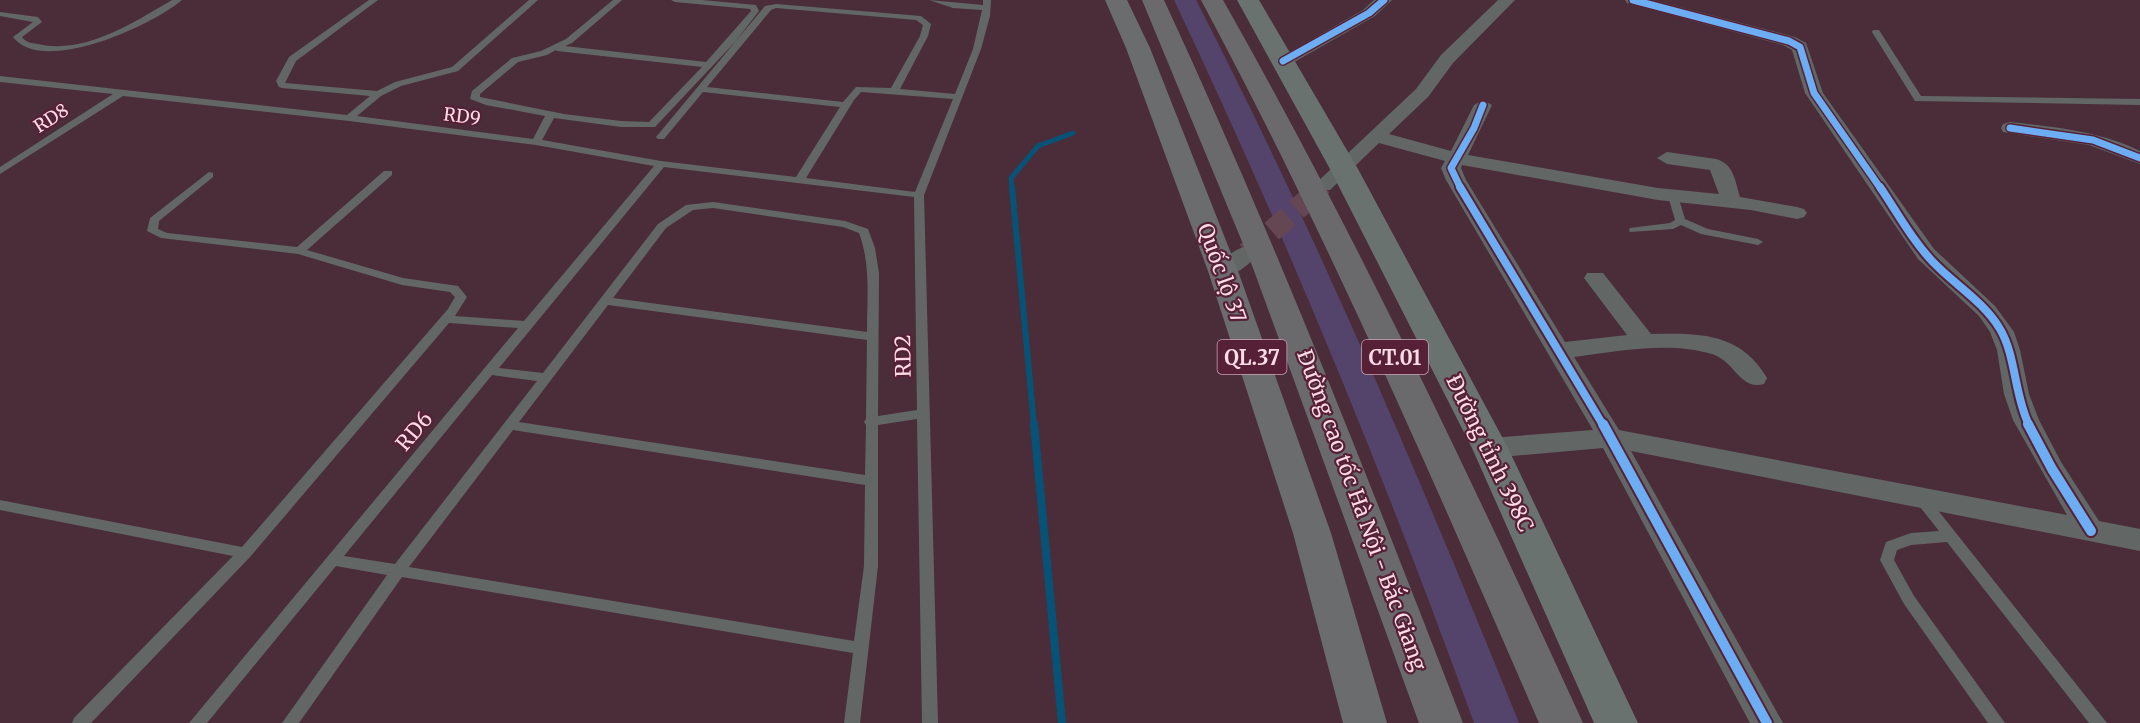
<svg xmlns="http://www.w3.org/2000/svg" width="2140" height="723" font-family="Merriweather,serif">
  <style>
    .green { fill: #54446b }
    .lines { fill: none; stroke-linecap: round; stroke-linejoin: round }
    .stream-far2 { stroke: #075378; stroke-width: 5 }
    .stream-far1 { stroke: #075378; stroke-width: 6 }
    .stream { stroke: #075378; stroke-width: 8 }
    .minor-tunnel-far1 { stroke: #654753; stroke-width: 18; stroke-dasharray: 18 9; stroke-linecap: butt }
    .minor-tunnel { stroke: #654753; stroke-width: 22; stroke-dasharray: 22 11; stroke-linecap: butt }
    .service { fill: #626766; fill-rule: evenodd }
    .minor { fill: #626766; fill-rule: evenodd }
    .secondary { fill: #6a7270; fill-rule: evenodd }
    .trunk { fill: #6a6c6e; fill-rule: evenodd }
    .motorway { fill: #6a6a6c; fill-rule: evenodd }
    .cycleway-far2-casing { stroke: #562136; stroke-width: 10 }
    .cycleway-far1-casing { stroke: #562136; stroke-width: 12 }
    .cycleway-casing { stroke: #562136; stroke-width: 14 }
    .cycleway-far2 { stroke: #6dadf4; stroke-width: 7 }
    .cycleway-far1 { stroke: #6dadf4; stroke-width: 8 }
    .cycleway { stroke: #6dadf4; stroke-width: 10 }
    .labels { text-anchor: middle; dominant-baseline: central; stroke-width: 4.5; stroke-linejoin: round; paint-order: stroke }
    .far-street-label { font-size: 18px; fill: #fedbe6; stroke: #562136 }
    .shield { fill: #562136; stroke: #cca3b1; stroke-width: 1.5 }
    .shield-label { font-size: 20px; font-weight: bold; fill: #fedbe6 }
    .street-label { font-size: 21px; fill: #fedbe6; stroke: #562136 }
  </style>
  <rect width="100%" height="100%" fill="#4a2d39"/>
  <path class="green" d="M1174 0H1196C1317 235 1420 478 1519 723H1474C1385 477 1286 236 1174 0Z"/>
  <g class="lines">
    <path class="stream-far2" d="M1012 189 1011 178 1038 146 1073 133"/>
    <path class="stream-far1" d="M1012 187 1034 425"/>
    <path class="stream" d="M1034 424 1062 723"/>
    <path class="minor-tunnel-far1" d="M1320 189 1323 186"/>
    <path class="minor-tunnel" d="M1247 253 1322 187"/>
    <path class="service" d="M172 0H182C153 25 43 76 13 37L33 22 0 16V12L38 17 42 22 22 37C26 43 32 43 38 44 85 55 134 22 172 0Z
      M369 0H378L296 61 285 83 377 91 395 82 452 67 529 0H538L458 71 401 86 381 96 357 116 533 139 545 116 486 105 470 99 472 91 512 58 541 51 566 39 613 0H622L572 43 565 46 706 62 751 11 750 9 675 2 671 0H702L756 5 759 11 735 42 655 127H621L554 118 542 140 661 161 796 177 840 107 703 92 664 139H658L656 137 765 6 776 4 921 16 931 24 928 36 900 89 955 94 973 49 982 10 953 8 929 0 983 5V0H991L990 16 981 49 924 195 938 723H922L917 419 878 425V566L860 723H844L853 653 402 577 299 723H282L387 575 336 566 207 723H189L518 328 449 323 250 557 91 723H72L74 718 233 556 0 510V500L242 547 448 309 455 297 450 292 402 285 298 254 161 238 147 231 150 218 209 172 213 173V177L159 221 158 229 167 233 297 247 384 171H392V175L307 250 403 278 458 286 467 297 455 316 524 321 654 166 536 145 349 121 123 96 0 174V167L113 94 0 82V76L347 115 370 96 282 88 279 87 276 81 289 57ZM776 8 916 20 923 25 920 36 891 88 856 87 843 102 707 87 771 10ZM556 50 557 51 702 67 649 122 621 121 564 114 480 97V94L518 62 547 55ZM861 92 953 99 915 192 806 178 854 100ZM664 167 914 197 917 410 878 416 879 273 875 248 868 229 845 221 713 202 686 205 658 224 543 373 499 368ZM713 208 843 227 859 233C871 265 867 299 867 332L613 298 666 228 693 210ZM608 305 867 340 866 419 864 422 866 425 865 475 519 422ZM492 375 537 381 395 564 344 556ZM513 430 865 485 864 566 854 641 409 567Z
      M1873 30H1879L1921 96 2140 99V105L1915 101 1872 32Z
      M1673 193 1678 196 1685 219 1708 229 1758 239 1763 242 1758 245 1701 234 1681 225 1673 229 1630 232 1629 230 1630 228 1670 223 1675 220 1668 196Z
      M1920 493 1925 494 2107 723H2089L1947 542 1911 545 1897 550 1894 560 1914 596 2005 723H1988L1904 604 1880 560 1886 542 1911 533 1939 531 1913 498 1915 494Z"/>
    <path class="minor" d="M1374 0H1392L1375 16 1289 65 1283 66 1274 61 1363 10Z
      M1498 0H1515L1453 63 1428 97 1389 134 1451 151 1474 105 1483 100 1492 105 1468 155 1658 188 1719 194 1710 170 1667 164 1657 158 1667 152 1716 159C1734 164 1735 181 1740 197L1797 207 1804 209 1807 213 1804 217 1797 219 1751 210 1658 200 1462 165 1461 168 1466 180 1565 342 1627 335 1584 278 1587 273H1603L1651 334C1699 333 1740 332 1767 378L1764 384C1740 391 1735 361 1712 354 1670 341 1617 351 1574 357L1619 430 2067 515 2013 420 2004 394 1997 350 1990 332 1979 316 1918 259 1805 93 1792 50 1783 45 1627 3 1625 0H1652L1795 37 1806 43 1823 93 1934 249 1995 306 2014 332 2020 350 2029 394 2039 420 2061 462 2099 521 2140 529V551L1631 451 1783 723H1750L1603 448 1490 458 1481 455 1477 448 1481 441 1490 438 1593 430 1446 180 1441 168 1445 161 1379 143 1330 190H1316L1313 186 1416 89 1441 55Z
      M2010 122C2054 127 2100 131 2140 151V164L2089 145 2003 132 2001 128 2003 124Z
      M1247 246 1255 248 1258 253C1249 266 1231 280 1215 276L1212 271C1219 260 1235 249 1247 246Z"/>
    <path class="secondary" d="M1237 0H1259L1358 169 1508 448 1638 723H1594L1472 448 1330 169Z"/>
    <path class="trunk" d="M1105 0H1127L1150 48 1238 271 1331 533 1387 723H1343L1293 533 1208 271 1126 48Z"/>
    <path class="motorway" d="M1142 0H1164C1274 237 1369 480 1463 723H1419L1253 268Z
      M1201 0H1223C1356 235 1471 478 1583 723H1539C1433 479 1327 235 1201 0Z"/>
    <g class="cycleway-far2-casing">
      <path id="cycleway-far2" d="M1633 0 1789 41 1800 47 1814 93 1881 189
        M1283 61 1369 13 1384 0
        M2010 128 2093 140 2140 158
        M1461 189 1451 168 1474 128 1483 105"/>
    </g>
    <g class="cycleway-far1-casing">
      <path id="cycleway-far1" d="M1460 187 1603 425
        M1880 187C1897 212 1912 240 1933 262 1955 285 1984 302 2000 329 2016 356 2014 394 2029 425"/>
    </g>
    <g class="cycleway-casing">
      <path id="cycleway" d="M1603 424 1767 723
        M2028 424 2052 469 2091 531"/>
    </g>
    <use href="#cycleway-far2" class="cycleway-far2"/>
    <use href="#cycleway-far1" class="cycleway-far1"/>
    <use href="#cycleway" class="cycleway"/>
  </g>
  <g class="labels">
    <g class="far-street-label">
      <text transform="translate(462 116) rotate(7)">RD9</text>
      <text transform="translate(51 118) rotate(-33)">RD8</text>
    </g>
    <g class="shield">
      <rect x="1217.5" y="340" width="69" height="34" rx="4.5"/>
      <rect x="1362" y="340" width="66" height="34" rx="4.5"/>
    </g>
    <g class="shield-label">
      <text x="1252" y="357">QL.37</text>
      <text x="1395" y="357">CT.01</text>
    </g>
    <g class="street-label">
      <text transform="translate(1222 273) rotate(70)">Quốc lộ 37</text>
      <text transform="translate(903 356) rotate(-91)">RD2</text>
      <text transform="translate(414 431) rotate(-50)">RD6</text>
      <text transform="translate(1490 453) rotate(64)">Đường tỉnh 398C</text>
      <text transform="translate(1362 510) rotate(70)">Đường cao tốc Hà Nội - Bắc Giang</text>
    </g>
  </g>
</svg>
